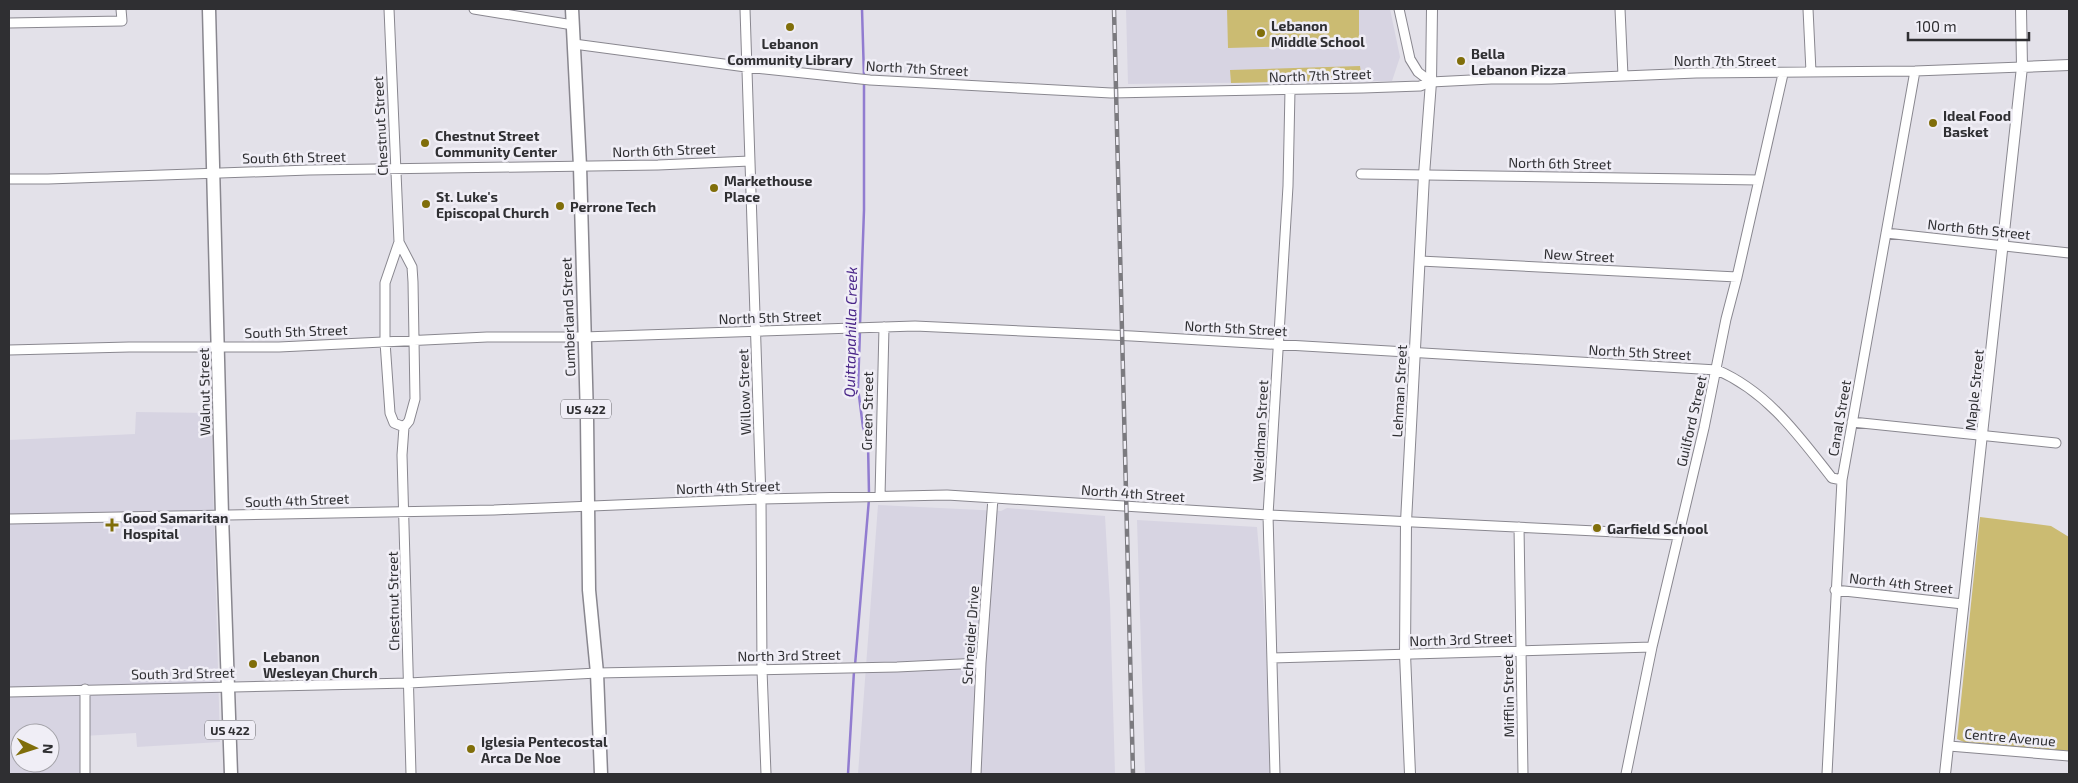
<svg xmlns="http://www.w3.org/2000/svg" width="2078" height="783" font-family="'Exo 2',sans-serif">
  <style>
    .built { fill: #d7d4e2; fill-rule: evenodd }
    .green { fill: #cbbb72 }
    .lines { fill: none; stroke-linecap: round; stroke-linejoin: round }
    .stream { stroke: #917cd0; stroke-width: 2.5 }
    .minor-casing { stroke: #89878f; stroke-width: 11 }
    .major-casing { stroke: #89878f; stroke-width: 12 }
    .highway-casing { stroke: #89878f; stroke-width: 15 }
    .minor { stroke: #fff; stroke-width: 9 }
    .major { stroke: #fff; stroke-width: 10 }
    .highway { stroke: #fff; stroke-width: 12 }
    .rail-casing { stroke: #7b7a7f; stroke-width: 4.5 }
    .rail { stroke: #f0eef6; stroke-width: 2.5; stroke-dasharray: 8; stroke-linecap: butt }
    .poi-dot { fill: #806e0a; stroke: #f0eef6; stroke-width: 2 }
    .labels { text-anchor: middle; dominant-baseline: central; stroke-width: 5; stroke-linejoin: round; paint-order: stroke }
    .shield { fill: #f0eef6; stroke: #69686d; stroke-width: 1 }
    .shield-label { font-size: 12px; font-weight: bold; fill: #2f2f32 }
    .poi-label { font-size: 14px; font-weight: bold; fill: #2f2f32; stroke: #f0eef6; text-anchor: start }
    .street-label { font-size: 14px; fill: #2f2f32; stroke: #f0eef6 }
    .water-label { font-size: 15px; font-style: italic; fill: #492588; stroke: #f0eef6 }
  </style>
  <rect width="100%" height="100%" fill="#e3e1e9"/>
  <path class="built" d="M1126 9H1390L1400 57 1392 81 1128 84Z
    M136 412 211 413 220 742 137 747 136 733 83 736 82 774H9V440L135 434ZM20 733H50V763H20Z
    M878 505 1001 511 1007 508 1105 516 1110 603 1115 774H858Z
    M1137 520 1257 527 1265 622 1270 774H1145Z"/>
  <path class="green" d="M1227 9H1359V44L1228 48Z
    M1360 66 1362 80 1231 83 1230 70Z
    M1980 517 2051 526 2069 537V751L1964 742 1957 739Z"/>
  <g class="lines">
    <path class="stream" d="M862 9 864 77
      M860 325 864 210V83
      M860 330 858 388 863 427 868 443 869 494
      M855 665 869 499
      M848 774 854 671"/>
    <g class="minor-casing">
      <path id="minor" d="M389 9 399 242 412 267 413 282 415 399 409 421 404 427 402 455 411 774
        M474 9 573 25
        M745 9 761 499 762 670 766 774
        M1399 9 1410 59 1418 72 1431 82
        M1620 9 1623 76
        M1808 9 1811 72
        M9 23 122 21 121 9
        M574 44 746 67 870 80 1111 93 1363 88 1420 86 1431 82 1491 79H1551L1696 73 1915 71 2022 67
        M1361 174 1759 180
        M9 179H48L309 170 658 165 750 161
        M1886 233 2069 253
        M399 242 385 283V342L390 413 394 423 404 427
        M1420 261 1737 277
        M9 350 129 347H279L487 337H583L915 326 1132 336 1717 370C1768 392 1799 436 1832 478L1842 480
        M1852 422 2056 443
        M880 496 884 327
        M9 519 494 510 761 499 947 495 1268 515 1678 535
        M1519 527 1523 774
        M1835 590 1963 604
        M1272 658 1652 647
        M85 689V774
        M9 692 409 683 597 673 897 667 981 663
        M1949 746 2069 756
        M976 774 981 663 993 498
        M1275 774 1268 515 1288 186 1290 90
        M1626 774 1652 647 1704 428 1726 319 1737 277 1783 74
        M1827 774 1842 480 1915 71"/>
    </g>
    <g class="major-casing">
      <path id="major" d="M2022 67 2069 65
        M1410 774 1405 654 1406 522 1424 175 1431 82 1432 9
        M1945 774 2022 67 2021 9"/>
    </g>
    <g class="highway-casing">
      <path id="highway" d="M209 9 222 516 231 774
        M572 9 580 166 587 418 589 590 597 673 601 774"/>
    </g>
    <use href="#minor" class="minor"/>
    <use href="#major" class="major"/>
    <use href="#highway" class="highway"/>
    <g class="rail-casing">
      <path id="rail" d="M1114 9 1133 774"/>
    </g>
    <use href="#rail" class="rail"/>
  </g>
  <g class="poi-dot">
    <circle cx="790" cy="27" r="5"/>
    <circle cx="1261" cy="33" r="5"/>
    <circle cx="1461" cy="61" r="5"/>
    <circle cx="1933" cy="123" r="5"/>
    <circle cx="425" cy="143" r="5"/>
    <circle cx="714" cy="188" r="5"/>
    <circle cx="426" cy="204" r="5"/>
    <circle cx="560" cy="206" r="5"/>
    <path d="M109.5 517.5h5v5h5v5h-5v5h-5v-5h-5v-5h5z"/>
    <circle cx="1597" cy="528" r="5"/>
    <circle cx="253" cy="664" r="5"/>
    <circle cx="471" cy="749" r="5"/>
  </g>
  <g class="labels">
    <g class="shield">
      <rect x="561" y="399.5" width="50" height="19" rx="4"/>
      <rect x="205" y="720.5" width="50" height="19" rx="4"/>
    </g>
    <g class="shield-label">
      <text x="586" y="409">US 422</text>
      <text x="230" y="730">US 422</text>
    </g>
    <g class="poi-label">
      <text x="1271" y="25">Lebanon<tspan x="1271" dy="16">Middle School</tspan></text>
      <text x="790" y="43" text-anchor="middle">Lebanon<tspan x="790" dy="16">Community Library</tspan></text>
      <text x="1471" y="53">Bella<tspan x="1471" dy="16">Lebanon Pizza</tspan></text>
      <text x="1943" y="115">Ideal Food<tspan x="1943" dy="16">Basket</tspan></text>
      <text x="435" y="135">Chestnut Street<tspan x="435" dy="16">Community Center</tspan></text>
      <text x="724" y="180">Markethouse<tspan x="724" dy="16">Place</tspan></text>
      <text x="436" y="196">St. Luke's<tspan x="436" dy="16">Episcopal Church</tspan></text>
      <text x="570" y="206">Perrone Tech</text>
      <text x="123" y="517">Good Samaritan<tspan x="123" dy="16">Hospital</tspan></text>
      <text x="1607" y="528">Garfield School</text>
      <text x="263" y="656">Lebanon<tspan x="263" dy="16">Wesleyan Church</tspan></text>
      <text x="481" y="741">Iglesia Pentecostal<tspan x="481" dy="16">Arca De Noe</tspan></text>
    </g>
    <g class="street-label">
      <text x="1725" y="60">North 7th Street</text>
      <text transform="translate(917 68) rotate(3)">North 7th Street</text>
      <text transform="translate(1320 75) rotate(-2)">North 7th Street</text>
      <text transform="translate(380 126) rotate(-93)">Chestnut Street</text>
      <text transform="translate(664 150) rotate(-2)">North 6th Street</text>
      <text transform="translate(294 157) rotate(-1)">South 6th Street</text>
      <text transform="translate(1560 163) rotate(1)">North 6th Street</text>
      <text transform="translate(1979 229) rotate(6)">North 6th Street</text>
      <text transform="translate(1579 255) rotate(3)">New Street</text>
      <text transform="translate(568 317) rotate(-92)">Cumberland Street</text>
      <text transform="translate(770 317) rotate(-2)">North 5th Street</text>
      <text transform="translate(1236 328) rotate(3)">North 5th Street</text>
      <text transform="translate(296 331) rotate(-2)">South 5th Street</text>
      <text transform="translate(1640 352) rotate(3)">North 5th Street</text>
      <text transform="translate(1974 390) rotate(-84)">Maple Street</text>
      <text transform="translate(1399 391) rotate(-87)">Lehman Street</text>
      <text transform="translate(204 392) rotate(-91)">Walnut Street</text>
      <text transform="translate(744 392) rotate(-92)">Willow Street</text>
      <text transform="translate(867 411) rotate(-89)">Green Street</text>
      <text transform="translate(1839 418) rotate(-80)">Canal Street</text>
      <text transform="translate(1691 421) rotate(-77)">Guilford Street</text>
      <text transform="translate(1260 431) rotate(-87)">Weidman Street</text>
      <text transform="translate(728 487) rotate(-2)">North 4th Street</text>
      <text transform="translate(1133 493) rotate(4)">North 4th Street</text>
      <text transform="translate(297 500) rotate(-2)">South 4th Street</text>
      <text transform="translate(1901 583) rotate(6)">North 4th Street</text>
      <text transform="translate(393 601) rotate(-91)">Chestnut Street</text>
      <text transform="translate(970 635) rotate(-86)">Schneider Drive</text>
      <text transform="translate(1461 639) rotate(-2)">North 3rd Street</text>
      <text transform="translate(789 655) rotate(-1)">North 3rd Street</text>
      <text transform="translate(183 673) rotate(-1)">South 3rd Street</text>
      <text transform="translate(1508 696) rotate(-91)">Mifflin Street</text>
      <text transform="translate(2010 737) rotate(5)">Centre Avenue</text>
    </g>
    <g class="water-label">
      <text transform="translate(850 332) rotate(-89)">Quittapahilla Creek</text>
    </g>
  </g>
  <rect width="2078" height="783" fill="none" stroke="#2f2f32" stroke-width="20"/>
  <g transform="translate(35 748) rotate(94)"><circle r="24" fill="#f0eef6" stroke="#a3a2a8"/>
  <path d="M0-4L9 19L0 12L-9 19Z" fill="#806e0a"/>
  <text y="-8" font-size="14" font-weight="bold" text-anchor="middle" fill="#2f2f32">N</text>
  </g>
  <path d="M1908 32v8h121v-8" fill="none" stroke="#2f2f32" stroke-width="2.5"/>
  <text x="1916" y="32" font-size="15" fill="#2f2f32" stroke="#f0eef6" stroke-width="4" paint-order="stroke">100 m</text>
</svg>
